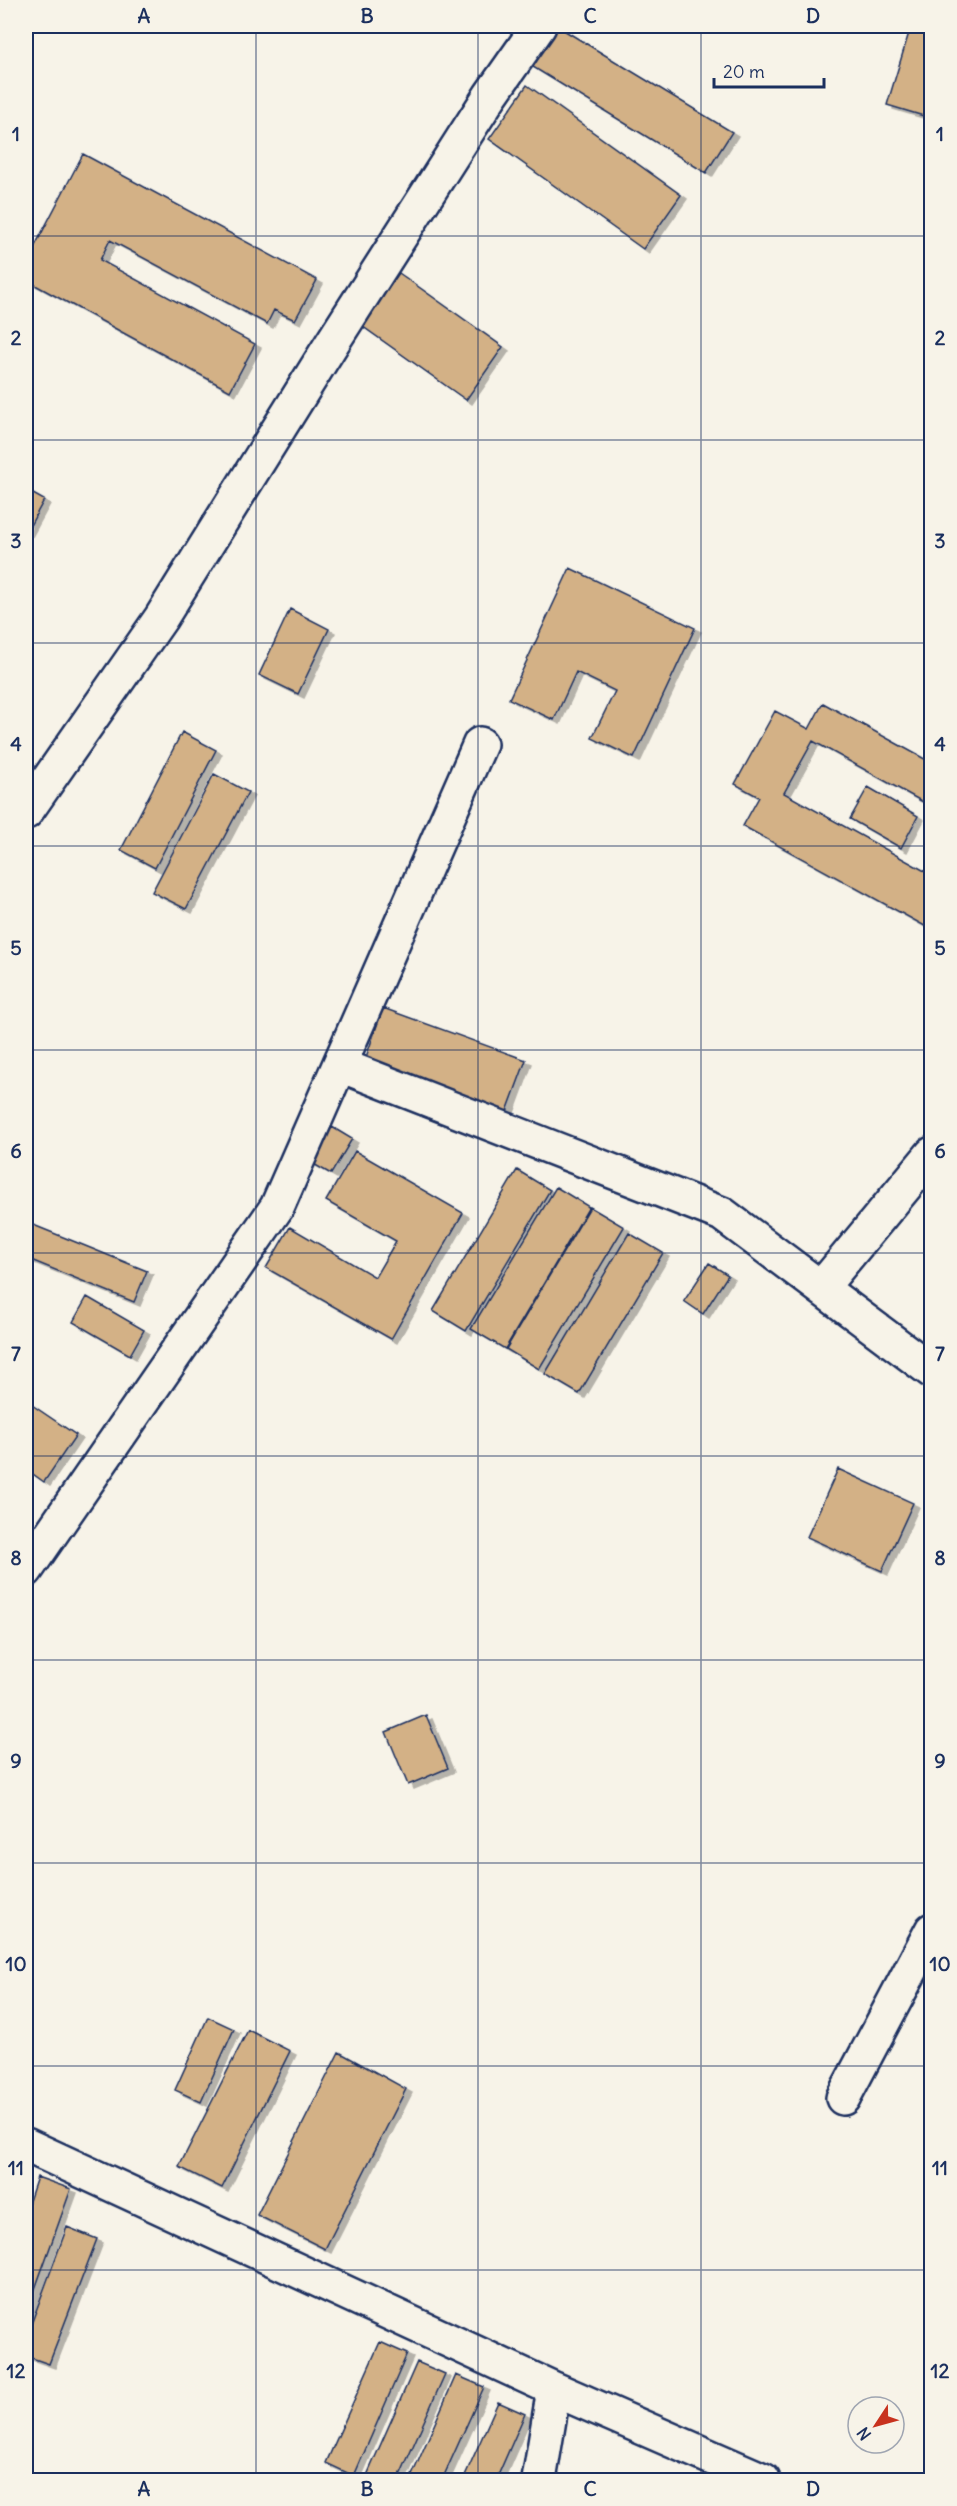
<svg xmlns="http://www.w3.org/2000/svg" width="957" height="2506" font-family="Delius,sans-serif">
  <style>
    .building { fill: #d3b186; stroke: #1b2f5e; stroke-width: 1.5; filter: url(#shadow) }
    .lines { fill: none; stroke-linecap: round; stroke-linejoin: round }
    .minor-casing { stroke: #1b2f5e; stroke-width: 38 }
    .minor { stroke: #f7f3e8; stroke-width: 33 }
    .grid { fill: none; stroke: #1b2f5e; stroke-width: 1.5; stroke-opacity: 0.55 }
    .neatline { fill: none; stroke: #1b2f5e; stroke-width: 2 }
    .grid-label { font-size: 20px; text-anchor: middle; font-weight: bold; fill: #1b2f5e }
  </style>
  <defs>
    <filter id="shadow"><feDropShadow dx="6" dy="4" stdDeviation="0" flood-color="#0004"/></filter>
  </defs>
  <rect width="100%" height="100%" fill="#f7f3e8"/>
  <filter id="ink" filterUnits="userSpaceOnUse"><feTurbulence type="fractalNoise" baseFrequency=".0167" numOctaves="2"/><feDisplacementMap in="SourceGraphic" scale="12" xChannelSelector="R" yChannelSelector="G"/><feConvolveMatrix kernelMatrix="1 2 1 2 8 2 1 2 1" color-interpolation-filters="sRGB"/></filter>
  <g filter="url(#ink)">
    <path class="building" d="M557 26 732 132 706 173 533 67Z
      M911 26H932V100L927 117 887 105Z
      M527 85 681 195 643 249 489 139Z
      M83 154 317 280 295 320 274 310 267 324 110 240 100 260 255 344 230 391 26 280V263Z
      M399 273 503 347 466 400 362 326Z
      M26 490 44 500 26 533Z
      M570 568 695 628 634 758 592 738 615 691 576 672 554 720 509 699Z
      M290 609 329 629 298 694 259 675Z
      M823 703 932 763V807L813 741 784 793 932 875V930L743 826 759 797 735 784 775 711 809 729Z
      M182 732 216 750 155 868 121 850Z
      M214 774 248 792 186 909 152 892Z
      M868 787 918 816 901 848 850 819Z
      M383 1008 526 1060 506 1114 364 1063Z
      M332 1127 352 1139 331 1174 310 1162Z
      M355 1151 463 1213 391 1339 266 1268 290 1227 375 1277 396 1241 326 1201Z
      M517 1170 550 1190 466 1331 433 1311Z
      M556 1187 589 1207 505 1349 471 1329Z
      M590 1207 624 1227 539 1369 506 1349Z
      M26 1222 147 1271 134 1302 26 1258Z
      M629 1233 663 1253 579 1394 545 1374Z
      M709 1263 728 1275 703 1314 684 1301Z
      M87 1297 144 1330 130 1355 73 1322Z
      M26 1401 76 1435 44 1482 26 1469Z
      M838 1469 913 1503 882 1571 807 1537Z
      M426 1715 448 1768 408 1785 386 1732Z
      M208 2017 234 2029 201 2102 175 2090Z
      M248 2030 290 2051 222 2188 179 2167Z
      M339 2052 406 2089 325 2249 257 2215Z
      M37 2177 71 2189 26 2314V2210Z
      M67 2227 97 2239 49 2364 26 2356V2338Z
      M380 2342 407 2354 354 2476 326 2463Z
      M417 2362 445 2374 398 2480H365Z
      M456 2375 484 2387 442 2480H410Z
      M498 2402 525 2414 496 2480H463Z"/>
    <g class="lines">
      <g class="minor-casing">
        <path id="minor" d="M26 812 161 618 334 340 490 96 539 26
          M340 1065 722 1214 932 1371
          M821 1288 932 1154
          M26 1570 277 1207 480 744
          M843 2098 932 1930
          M26 2145 554 2389 763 2480
          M539 2480 554 2389"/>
      </g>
      <use href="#minor" class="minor"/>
    </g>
  </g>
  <path class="grid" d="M256 26V2480M478 26V2480M701 26V2480M26 236H932M26 440H932M26 643H932M26 846H932M26 1050H932M26 1253H932M26 1456H932M26 1660H932M26 1863H932M26 2066H932M26 2270H932"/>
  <rect width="957" height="2506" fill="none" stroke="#f7f3e8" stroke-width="66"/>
  <g transform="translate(876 2425) rotate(234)"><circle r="28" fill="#f7f3e8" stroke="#9fa5b1" stroke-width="1.5"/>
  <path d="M0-4.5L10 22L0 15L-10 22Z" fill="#c8321e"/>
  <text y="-9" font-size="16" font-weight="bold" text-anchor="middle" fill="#1b2f5e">N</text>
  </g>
  <path d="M714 78v9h110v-9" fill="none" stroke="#1b2f5e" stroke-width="3"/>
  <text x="723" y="78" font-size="18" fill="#1b2f5e" stroke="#f7f3e8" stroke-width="4.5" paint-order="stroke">20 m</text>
  <rect x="33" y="33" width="891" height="2440" class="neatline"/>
  <g class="grid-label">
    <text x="144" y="23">A</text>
    <text x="367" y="23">B</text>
    <text x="590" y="23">C</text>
    <text x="813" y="23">D</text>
    <text x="16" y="141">1</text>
    <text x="940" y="141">1</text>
    <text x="16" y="345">2</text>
    <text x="940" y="345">2</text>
    <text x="16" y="548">3</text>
    <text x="940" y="548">3</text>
    <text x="16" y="751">4</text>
    <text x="940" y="751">4</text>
    <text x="16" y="955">5</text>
    <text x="940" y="955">5</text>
    <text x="16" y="1158">6</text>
    <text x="940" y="1158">6</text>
    <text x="16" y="1361">7</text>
    <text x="940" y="1361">7</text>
    <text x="16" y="1565">8</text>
    <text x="940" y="1565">8</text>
    <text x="16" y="1768">9</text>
    <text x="940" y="1768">9</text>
    <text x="16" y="1971">10</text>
    <text x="940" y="1971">10</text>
    <text x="16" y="2175">11</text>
    <text x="940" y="2175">11</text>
    <text x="16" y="2378">12</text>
    <text x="940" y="2378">12</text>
    <text x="144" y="2496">A</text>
    <text x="367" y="2496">B</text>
    <text x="590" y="2496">C</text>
    <text x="813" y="2496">D</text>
  </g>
</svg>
